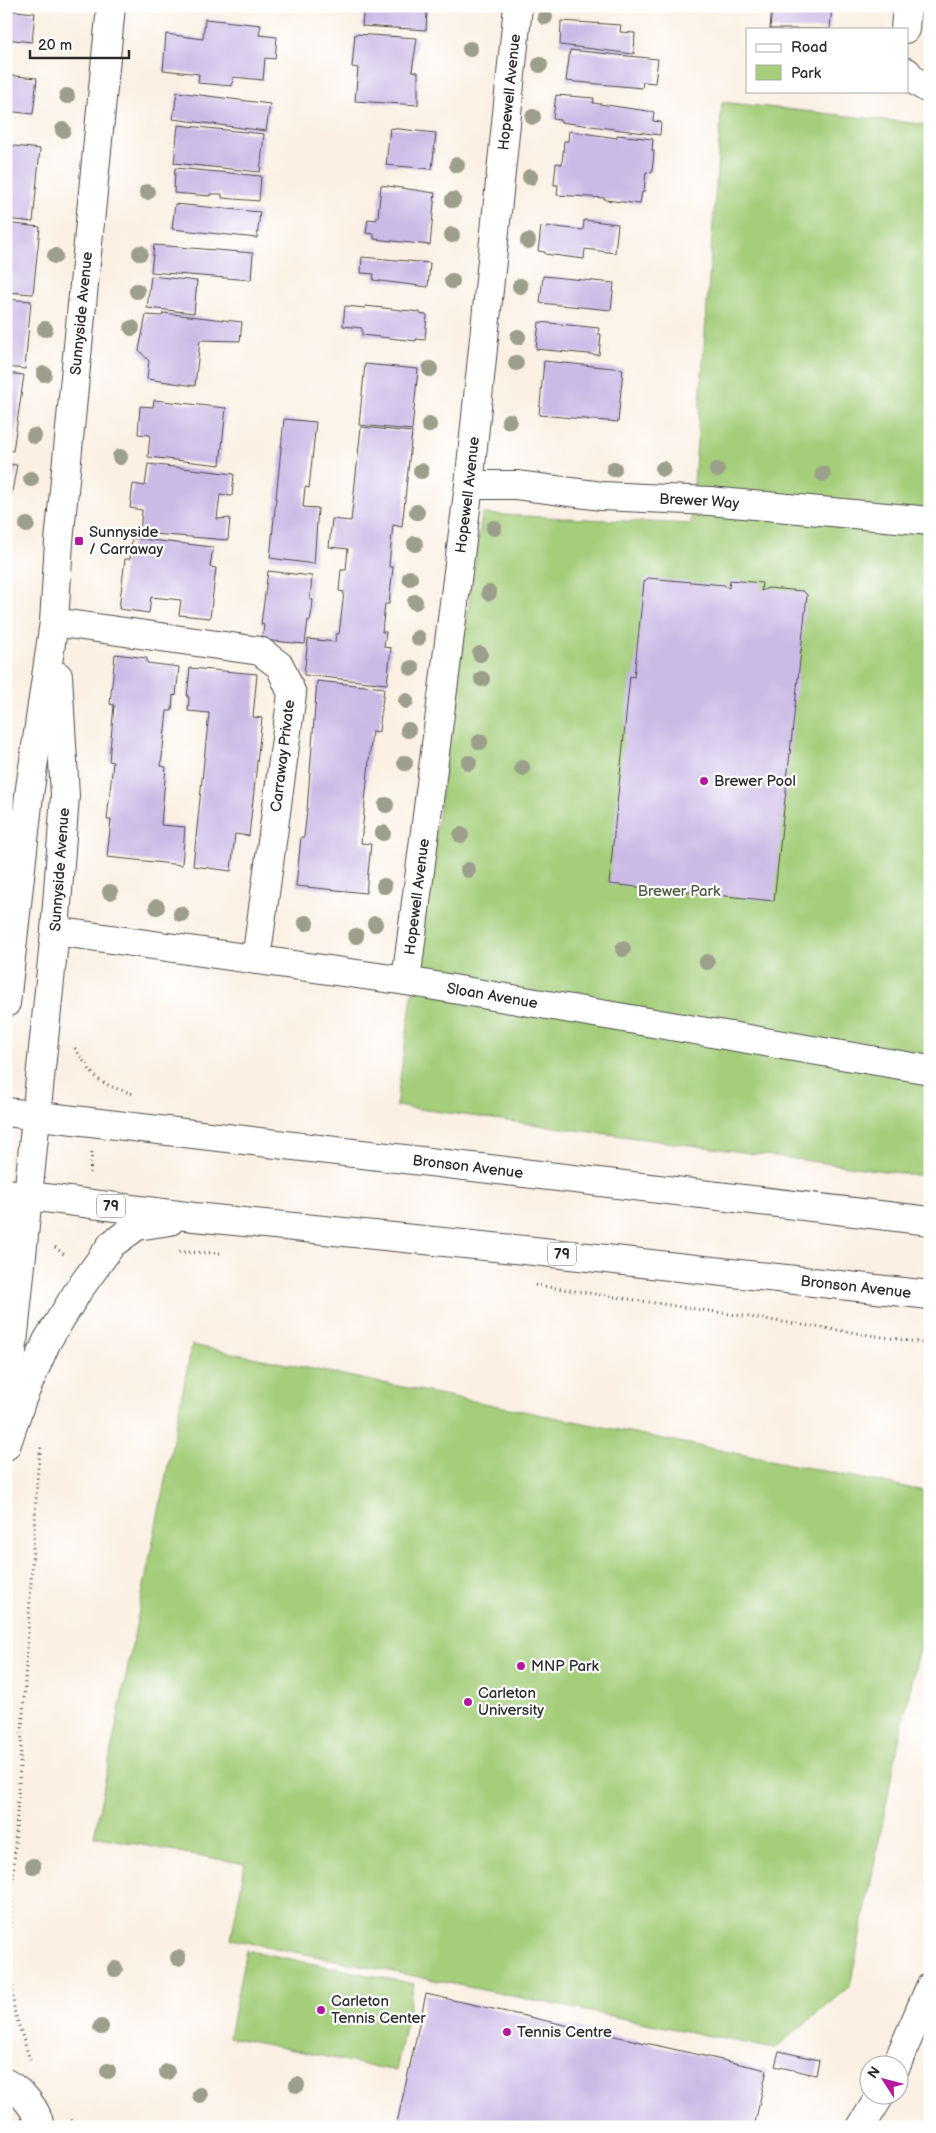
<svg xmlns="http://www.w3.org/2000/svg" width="936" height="2133" font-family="'Balsamiq Sans',sans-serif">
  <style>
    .green { fill: #a4ce7a; stroke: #687c52 }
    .building { fill: #cbb9e6 }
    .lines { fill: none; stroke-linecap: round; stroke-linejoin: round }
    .street-casing { stroke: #4a4947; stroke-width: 30 }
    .secondary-casing { stroke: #4a4947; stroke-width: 30 }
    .primary-casing { stroke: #4a4947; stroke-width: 30 }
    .path { stroke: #4a4947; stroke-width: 3; stroke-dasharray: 1 4; stroke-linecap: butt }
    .street { stroke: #fff; stroke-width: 28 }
    .secondary { stroke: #fff; stroke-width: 28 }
    .primary { stroke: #fff; stroke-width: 28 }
    .tree { fill: #9c9f8b }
    .poi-dot { fill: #b5179e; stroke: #fff; stroke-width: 2 }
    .labels { text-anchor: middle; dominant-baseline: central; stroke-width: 4.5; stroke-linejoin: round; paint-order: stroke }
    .shield { fill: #fff; stroke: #6b6b6b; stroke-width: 1 }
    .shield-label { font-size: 14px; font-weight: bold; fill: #2b2b2b }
    .street-label { font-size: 15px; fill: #2b2b2b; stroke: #fff }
    .poi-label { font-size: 15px; fill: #2b2b2b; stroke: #fff; text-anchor: start }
    .park-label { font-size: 15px; fill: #4f5c43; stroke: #fff }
  </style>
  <rect width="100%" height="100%" fill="#fff"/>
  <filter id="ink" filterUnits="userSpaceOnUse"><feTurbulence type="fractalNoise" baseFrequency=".02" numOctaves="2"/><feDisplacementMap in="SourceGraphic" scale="10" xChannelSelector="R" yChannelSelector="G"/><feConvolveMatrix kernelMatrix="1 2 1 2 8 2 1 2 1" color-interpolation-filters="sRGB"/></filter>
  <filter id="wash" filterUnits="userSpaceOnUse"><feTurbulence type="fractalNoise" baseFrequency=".0096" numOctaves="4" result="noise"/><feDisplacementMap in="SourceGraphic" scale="20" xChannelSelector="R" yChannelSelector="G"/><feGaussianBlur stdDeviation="1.12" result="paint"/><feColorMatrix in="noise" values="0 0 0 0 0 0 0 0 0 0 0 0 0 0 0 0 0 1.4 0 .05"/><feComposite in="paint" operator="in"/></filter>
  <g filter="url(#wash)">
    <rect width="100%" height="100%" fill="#fbf0e3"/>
    <path class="green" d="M722 102 930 125V1177L396 1106 482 514 691 524Z
      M192 1345 930 1492V1604L902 1725 850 1986 774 2049 231 1939 245 1864 94 1836Z
      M246 1950 414 1984 396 2071 229 2037Z"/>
    <g id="blocks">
      <path class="building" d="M364 6H425V12H427L426 30 362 26Z
        M772 6H832L830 29H770Z
        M6 10 35 13 32 42 6 39Z
        M205 19 261 25 259 35 277 37 275 59 265 58 263 80 233 77 232 86 198 83 199 74 163 70 166 34 203 39Z
        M561 21 621 25 620 32 635 33 634 54 560 45Z
        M355 34 417 38 412 71 418 72V105L355 101 358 68 352 67Z
        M570 50 658 59 655 83 643 82 642 88 566 81Z
        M6 75 37 78 33 114 6 111Z
        M177 92 270 104 266 131 173 119Z
        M556 95 594 98 593 103 654 112 653 121 661 122 660 135 560 122V120L553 119Z
        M178 125 264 134 260 172 174 163Z
        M390 128 436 133 432 169 386 165Z
        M569 131 617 138V135L653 139 652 151H654L652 173 646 172 644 192H642L640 204 605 200V198L557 195 558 185H554L556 163 562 164 564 141H568Z
        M6 145 40 149 33 222 6 219Z
        M175 168 261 176 259 201 222 198V194H210V196L174 193Z
        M381 185 435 193 430 245 374 239V234L366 233 368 219 376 220 378 217Z
        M175 204 260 212 257 238 172 229Z
        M584 220 618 224 615 253 585 249 584 259 545 254V252L538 251 541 227 547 228V226L583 230Z
        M6 223 40 227 33 294 6 292Z
        M154 245 253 253 251 280 151 272Z
        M362 257 430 263 428 287 373 280 374 274 361 273Z
        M151 276 197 281 194 313 147 308Z
        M543 276 614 283 611 310 540 303Z
        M6 299 31 301 25 369 6 367Z
        M345 306 365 308V306L420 312V314L427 315 425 340 416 339V341L362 335V328L343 326Z
        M163 313 242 322 240 341 200 340 195 386 147 379 149 361 139 350 146 315 162 316Z
        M539 322 599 328 598 334H601L599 355 536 349Z
        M544 361 623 369 618 422 539 415Z
        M365 364 418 369 412 430 359 425Z
        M6 373 24 375 13 451 6 450Z
        M154 400 226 408 220 465 148 457 150 435 138 434 140 406 153 407Z
        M284 419 316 422 309 488 305 487 303 507 318 508 314 564 270 558Z
        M361 427 412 432 402 527 393 525 390 554 389 567H393L389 604H385L382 632H386L384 647 391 648 387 684 304 675 308 639 335 642 336 634H339L344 592 339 591 341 570H346L348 549 329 547 332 519 351 521Z
        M6 464 17 465 7 518H6Z
        M148 464 234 474 232 496 220 495 217 519 230 518 228 540 140 533 142 510 130 508 133 484 145 486Z
        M132 538 213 547 210 567 216 568 210 618 179 615 181 600 151 597 149 613 119 609 125 559H130Z
        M268 571 312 576 310 600H313L312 610 310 621 308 620 305 644 262 640 264 625 261 624Z
        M648 578 724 585 729 588 730 580 762 583 761 591 768 588 803 591 807 595 774 901 609 884 630 676 634 677 644 582Z
        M115 654 147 658V663L179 667 176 696 173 695 172 711H167L161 766 166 767 161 825 185 827 182 865 107 857 111 820H107L113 762 109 761 114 705 110 704Z
        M190 668 257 674 253 717 262 718 249 836 235 834 231 871 193 866 209 713 188 711 189 697H187Z
        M317 681 384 688 379 732 372 731 361 843 371 844 366 893 296 886 301 837H304L307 810Z
        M426 1994 767 2070 754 2127H396Z
        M779 2051 819 2060 816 2075 775 2066Z"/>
    </g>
  </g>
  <g filter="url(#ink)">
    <use href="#blocks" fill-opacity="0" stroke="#4a4947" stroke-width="1"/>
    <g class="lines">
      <g class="street-casing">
        <g id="street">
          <path d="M905 29 907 6"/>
          <path d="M907 72 912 79 930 90"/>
          <path id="s1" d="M469 485H516L602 496 710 501 930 521"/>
          <path d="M54 622 260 651 280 666 292 694 256 960"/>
          <path id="s2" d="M55 931 406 981 930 1070"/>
          <path id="s3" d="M406 981 469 485 518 6"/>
          <path d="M896 2066 930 1987"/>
          <path d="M861 2127 880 2096"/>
        </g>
      </g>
      <g class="secondary-casing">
        <g id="secondary">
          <path id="s4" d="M6 1003 29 795 54 622 59 542 111 6"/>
          <path id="s5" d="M6 1412 55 931 65 796 58 676"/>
          <path d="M6 2083C22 2092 37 2108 40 2127"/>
        </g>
      </g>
      <g class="primary-casing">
        <g id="primary">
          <path id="s6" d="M6 1112 930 1221"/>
          <path id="s7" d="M6 1193 194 1217 534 1251 930 1295"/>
          <path d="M6 1446 22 1399 47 1341 78 1291 112 1244 137 1226 170 1221"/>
        </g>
      </g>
      <path class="path" d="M75 1048C96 1080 96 1083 134 1094
        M90 1173 92 1152
        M55 1247 66 1256
        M179 1252 220 1253
        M535 1285 930 1344
        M30 2060 14 2010 9 1946 38 1467 41 1445
        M71 2120 77 2127"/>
      <use href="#street" class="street"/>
      <use href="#secondary" class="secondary"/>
      <use href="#primary" class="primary"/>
    </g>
    <g class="tree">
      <circle cx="545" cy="17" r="8"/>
      <circle cx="470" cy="49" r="8"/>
      <circle cx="540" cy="65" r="8"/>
      <circle cx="67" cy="96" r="8"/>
      <circle cx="533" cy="117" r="8"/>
      <circle cx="63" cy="130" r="8"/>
      <circle cx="457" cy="165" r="8"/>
      <circle cx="530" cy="177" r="8"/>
      <circle cx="147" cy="192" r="8"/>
      <circle cx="453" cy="200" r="8"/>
      <circle cx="452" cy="235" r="8"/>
      <circle cx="528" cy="241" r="8"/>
      <circle cx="140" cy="253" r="8"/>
      <circle cx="55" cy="256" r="8"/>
      <circle cx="452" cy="281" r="8"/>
      <circle cx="520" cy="286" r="8"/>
      <circle cx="137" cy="291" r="8"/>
      <circle cx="132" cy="328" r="8"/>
      <circle cx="45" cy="329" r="8"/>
      <circle cx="518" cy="337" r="8"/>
      <circle cx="516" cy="363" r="8"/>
      <circle cx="430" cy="369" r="8"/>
      <circle cx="44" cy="374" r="8"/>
      <circle cx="509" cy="421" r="8"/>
      <circle cx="429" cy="425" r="8"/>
      <circle cx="34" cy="436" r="8"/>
      <circle cx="120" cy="457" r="8"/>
      <circle cx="614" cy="469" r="8"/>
      <circle cx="663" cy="469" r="8"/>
      <circle cx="717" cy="470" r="8"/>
      <circle cx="421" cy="471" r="8"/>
      <circle cx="823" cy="474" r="8"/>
      <circle cx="31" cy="479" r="8"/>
      <circle cx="417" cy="512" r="8"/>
      <circle cx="27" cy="525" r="8"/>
      <circle cx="494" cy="528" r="8"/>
      <circle cx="415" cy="544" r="8"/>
      <circle cx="410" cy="578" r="8"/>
      <circle cx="489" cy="593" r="8"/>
      <circle cx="415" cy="602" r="8"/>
      <circle cx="418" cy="638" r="8"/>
      <circle cx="480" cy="654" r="8"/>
      <circle cx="412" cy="668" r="8"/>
      <circle cx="482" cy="679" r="8"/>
      <circle cx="406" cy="701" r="8"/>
      <circle cx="408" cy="730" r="8"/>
      <circle cx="480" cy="742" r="8"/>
      <circle cx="405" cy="763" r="8"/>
      <circle cx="469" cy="763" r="8"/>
      <circle cx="522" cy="768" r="8"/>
      <circle cx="386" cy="805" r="8"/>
      <circle cx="383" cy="833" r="8"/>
      <circle cx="461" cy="835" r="8"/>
      <circle cx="468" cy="870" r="8"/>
      <circle cx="384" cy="886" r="8"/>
      <circle cx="110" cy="892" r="8"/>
      <circle cx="157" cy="907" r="8"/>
      <circle cx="181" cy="914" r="8"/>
      <circle cx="306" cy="923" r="8"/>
      <circle cx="375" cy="924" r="8"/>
      <circle cx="356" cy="936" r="8"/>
      <circle cx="623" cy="949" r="8"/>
      <circle cx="707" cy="962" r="8"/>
      <circle cx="33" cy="1866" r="8"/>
      <circle cx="178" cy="1958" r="8"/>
      <circle cx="115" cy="1969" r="8"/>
      <circle cx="101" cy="2027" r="8"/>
      <circle cx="108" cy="2071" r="8"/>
      <circle cx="167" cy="2072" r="8"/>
      <circle cx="297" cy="2085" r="8"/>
      <circle cx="200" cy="2095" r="8"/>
    </g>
  </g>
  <g class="poi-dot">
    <rect x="74" y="536" width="10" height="10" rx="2.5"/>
    <circle cx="704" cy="781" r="5"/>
    <circle cx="521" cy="1666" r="5"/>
    <circle cx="468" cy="1702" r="5"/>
    <circle cx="321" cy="2010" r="5"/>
    <circle cx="507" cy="2032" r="5"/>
  </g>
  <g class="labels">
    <g class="shield">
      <rect x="97" y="1194.5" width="28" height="23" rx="4"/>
      <rect x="548" y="1242.5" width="28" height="23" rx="4"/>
    </g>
    <g class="shield-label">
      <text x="111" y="1206">79</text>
      <text x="562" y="1254">79</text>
    </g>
    <g class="street-label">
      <text stroke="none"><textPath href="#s3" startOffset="895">Hopewell Avenue</textPath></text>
      <text stroke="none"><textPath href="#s4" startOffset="694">Sunnyside Avenue</textPath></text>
      <text stroke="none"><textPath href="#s3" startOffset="490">Hopewell Avenue</textPath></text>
      <text stroke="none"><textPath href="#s1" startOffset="231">Brewer Way</textPath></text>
      <text transform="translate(283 756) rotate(-83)">Carraway Private</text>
      <text stroke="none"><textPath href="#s5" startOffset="545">Sunnyside Avenue</textPath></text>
      <text stroke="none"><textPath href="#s3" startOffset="85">Hopewell Avenue</textPath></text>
      <text stroke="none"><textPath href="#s2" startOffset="442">Sloan Avenue</textPath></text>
      <text stroke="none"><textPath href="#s6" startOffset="465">Bronson Avenue</textPath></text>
      <text stroke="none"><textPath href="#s7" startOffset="855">Bronson Avenue</textPath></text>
    </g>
    <g class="poi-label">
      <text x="89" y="532">Sunnyside<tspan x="89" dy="17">/ Carraway</tspan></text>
      <text x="714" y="781">Brewer Pool</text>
      <text x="531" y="1666">MNP Park</text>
      <text x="478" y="1693">Carleton<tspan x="478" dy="17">University</tspan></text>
      <text x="331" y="2001">Carleton<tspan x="331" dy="17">Tennis Center</tspan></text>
      <text x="517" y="2032">Tennis Centre</text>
    </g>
    <g class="park-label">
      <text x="679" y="891">Brewer Park</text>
    </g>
  </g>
  <rect width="936" height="2133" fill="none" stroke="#fff" stroke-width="25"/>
  <rect x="746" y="28" width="162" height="65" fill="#ffffff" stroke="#aaaaaa"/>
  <rect x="756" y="44" width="25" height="8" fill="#ffffff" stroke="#aaaaaa"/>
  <text x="791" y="52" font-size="15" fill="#2b2b2b">Road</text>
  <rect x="756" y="65" width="25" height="15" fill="#a4ce7a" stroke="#aaaaaa"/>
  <text x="791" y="78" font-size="15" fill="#2b2b2b">Park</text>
  <g transform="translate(884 2080) rotate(306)"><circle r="24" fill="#ffffff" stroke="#aaaaaa"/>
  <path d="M0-4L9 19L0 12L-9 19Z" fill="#b5179e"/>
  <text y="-8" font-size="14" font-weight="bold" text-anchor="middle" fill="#2b2b2b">N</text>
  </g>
  <path d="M30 50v8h99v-8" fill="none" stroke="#2b2b2b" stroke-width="2.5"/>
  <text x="38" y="50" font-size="15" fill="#2b2b2b" stroke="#ffffff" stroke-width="4" paint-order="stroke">20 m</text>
</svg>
